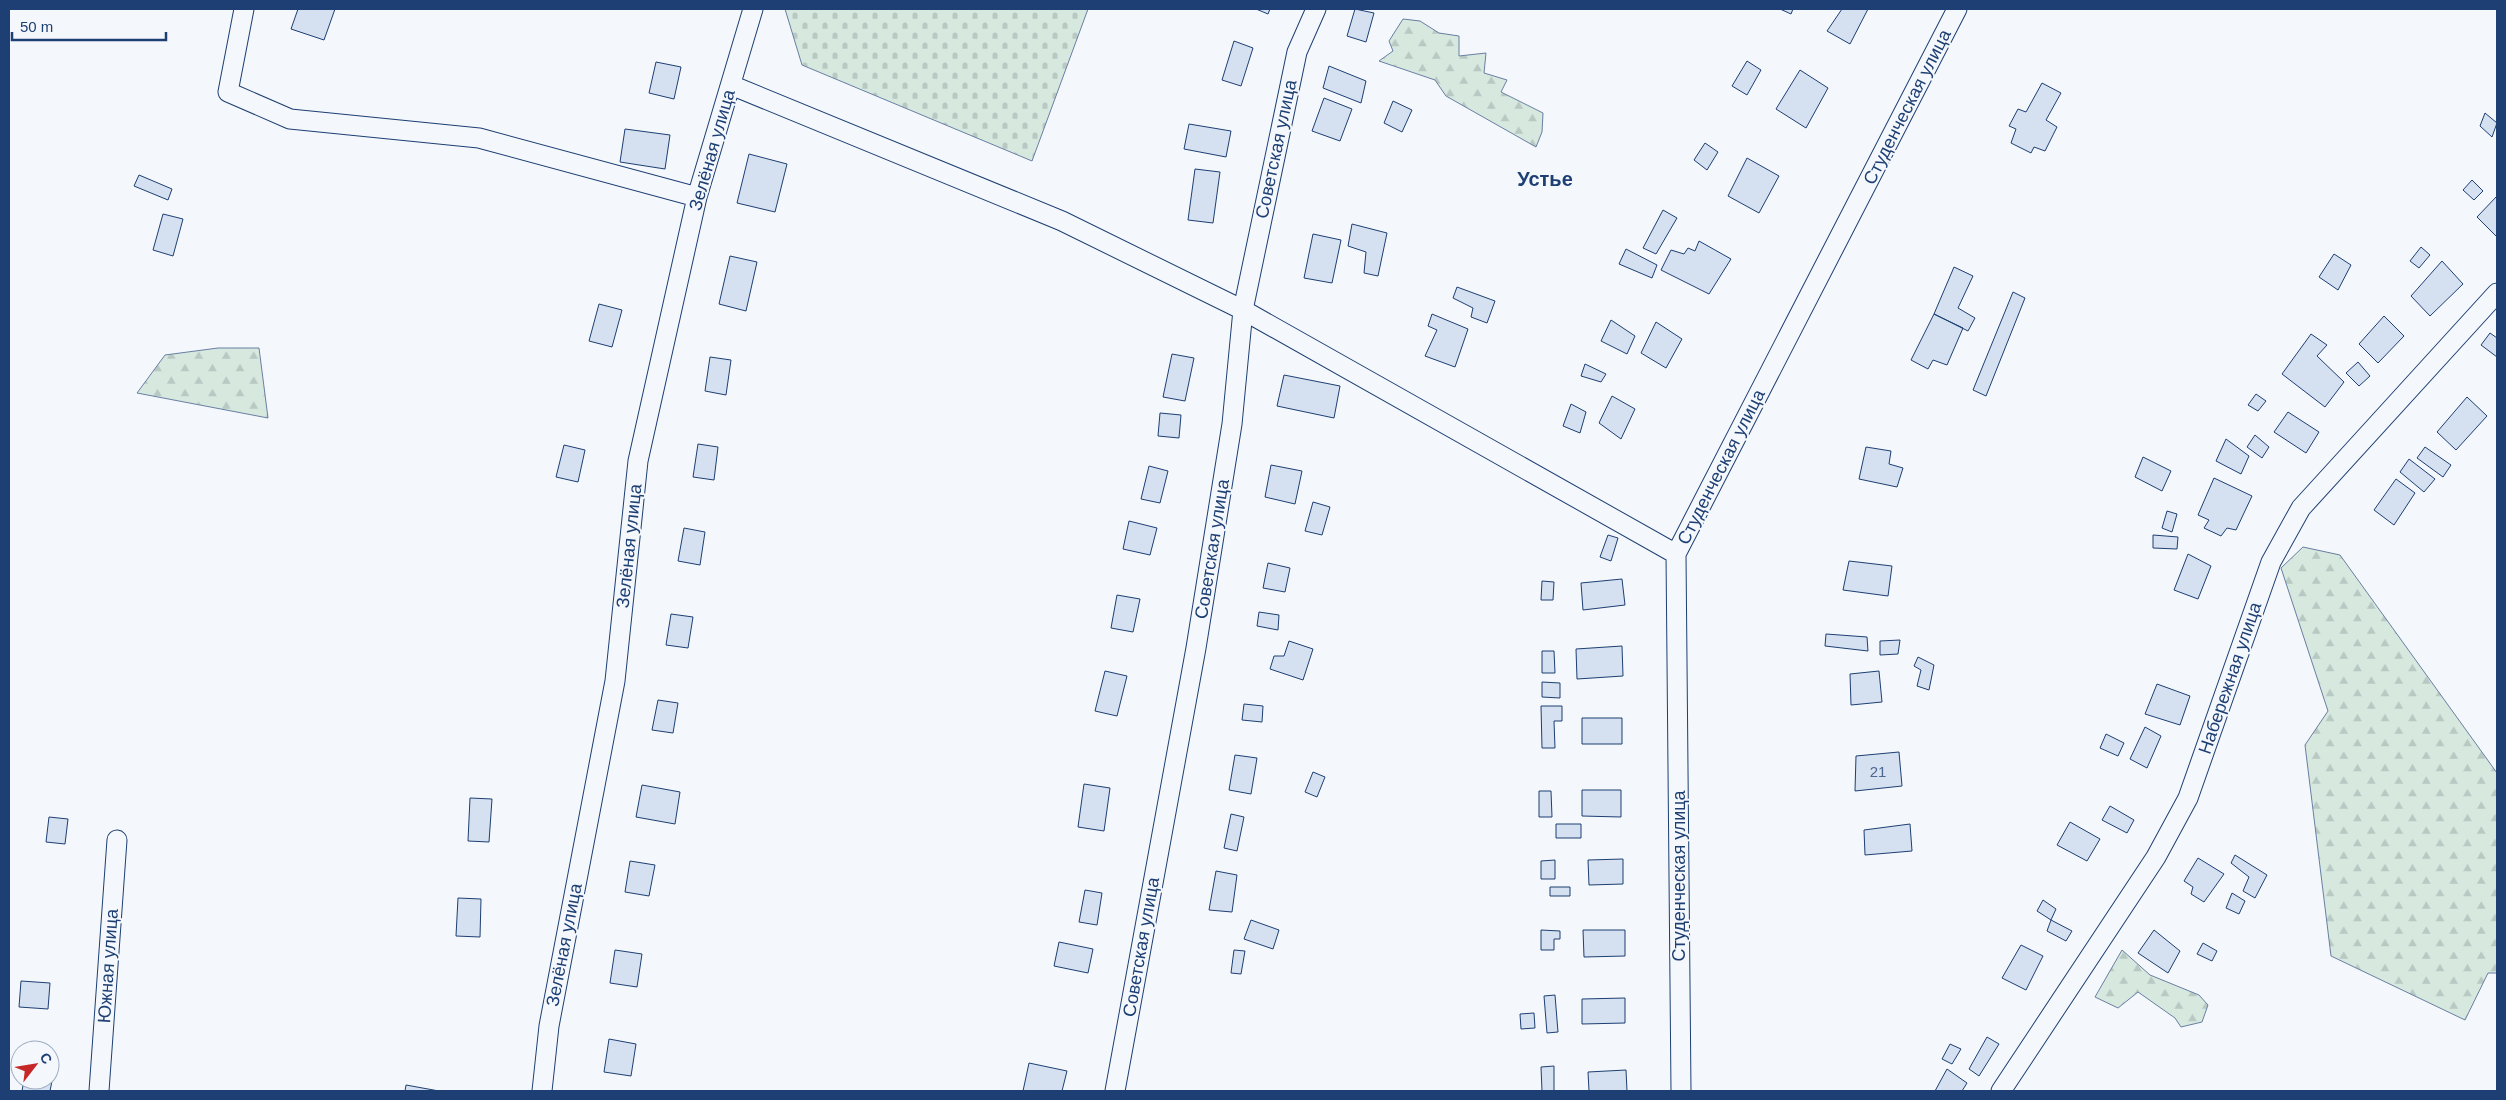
<svg xmlns="http://www.w3.org/2000/svg" width="2506" height="1100" font-family="Arial,sans-serif">
  <style>
    .forest { fill: url(#forest-firs); stroke: #687fa3 }
    .cemetery { fill: url(#cemetery-stones); stroke: #687fa3 }
    .building { fill: #d5e0f0; stroke: #1d3f73 }
    .lines { fill: none; stroke-linecap: round; stroke-linejoin: round }
    .minor-casing { stroke: #1d3f73; stroke-width: 21 }
    .minor { stroke: #f4f7fb; stroke-width: 19 }
    .labels { text-anchor: middle; dominant-baseline: central; stroke-width: 4; stroke-linejoin: round; paint-order: stroke }
    .number-label { font-size: 15px; fill: #4b6792 }
    .street-label { font-size: 18px; fill: #1d3f73; stroke: #f4f7fb }
    .quarter-label { font-size: 20px; font-weight: bold; fill: #1d3f73; stroke: #f4f7fb }
  </style>
  <defs>
    <pattern id="forest-firs" width="22" height="20" patternUnits="userSpaceOnUse" patternTransform="scale(1.25)"><rect width="22" height="20" fill="#d7e8df"/><path d="M5 1l3.5 6h-7zM16 11l3.5 6h-7z" fill="#b8c8c3"/></pattern>
    <pattern id="cemetery-stones" width="16" height="16" patternUnits="userSpaceOnUse" patternTransform="scale(1.25)"><rect width="16" height="16" fill="#d7e8df"/><path d="M2 7V4a2 2 0 0 1 4 0v3zM10 15v-3a2 2 0 0 1 4 0v3z" fill="#b8c8c3"/></pattern>
  </defs>
  <rect width="100%" height="100%" fill="#f4f7fb"/>
  <path class="forest" d="M1403 19 1420 21 1439 33 1459 36V56L1486 53 1484 73 1507 80 1501 92 1543 113 1542 132 1536 147 1446 96 1435 80 1379 61 1393 51 1389 41Z
    M218 348H259L268 418 137 393 165 355Z
    M2303 547 2340 555 2497 773V973H2488L2465 1020 2331 956 2305 745 2328 711 2281 568Z
    M2122 950 2150 975 2199 995 2208 1005 2202 1022 2181 1027 2175 1018 2138 992 2118 1008 2095 997Z"/>
  <path class="cemetery" d="M785 9H1088L1032 161 802 65Z"/>
  <path class="building" d="M298 9H335L324 40 291 29Z
    M1256 9H1270L1268 14Z
    M1355 9 1374 13 1366 42 1347 36Z
    M1780 9H1793L1791 14Z
    M1842 9H1868L1850 44 1827 31Z
    M1234 41 1253 48 1241 86 1222 80Z
    M1747 61 1761 70 1747 95 1732 86Z
    M656 62 681 67 674 99 649 93Z
    M1329 66 1366 81 1361 103 1323 88Z
    M1800 70 1828 88 1806 128 1776 109Z
    M2042 83 2061 93 2046 120 2057 127 2045 151 2034 147 2031 153 2011 143 2016 129 2009 126 2018 109 2026 112Z
    M1324 98 1352 109 1340 141 1312 131Z
    M1393 101 1412 110 1402 132 1384 123Z
    M2485 113 2497 123 2492 137 2480 126Z
    M1189 124 1231 131 1226 157 1184 149Z
    M625 129 670 135 665 169 620 162Z
    M1705 143 1718 152 1707 170 1694 160Z
    M749 154 787 164 775 212 737 203Z
    M1747 158 1779 176 1759 213 1728 196Z
    M1195 169 1220 172 1213 223 1188 220Z
    M139 175 172 189 168 200 134 186Z
    M2472 180 2483 191 2474 200 2463 190Z
    M2497 196V234L2496 236 2477 217Z
    M1663 210 1677 218 1656 254 1643 248Z
    M163 214 183 219 173 256 153 250Z
    M1352 224 1387 233 1378 276 1364 273 1366 252 1348 246Z
    M1313 234 1341 240 1332 283 1304 278Z
    M1699 241 1731 259 1709 294 1661 270 1671 250 1684 254 1688 248 1695 251Z
    M2421 247 2430 255 2419 268 2410 261Z
    M1626 249 1657 265 1652 278 1619 264Z
    M2334 254 2351 265 2338 290 2319 277Z
    M730 256 757 262 746 311 719 304Z
    M2442 261 2463 284 2430 316 2411 296Z
    M1954 267 1973 276 1958 308 1975 318 1968 331 1934 314Z
    M1457 287 1495 301 1487 323 1471 317 1473 308 1453 298Z
    M2013 292 2025 298 1986 396 1973 390Z
    M599 304 622 310 612 347 589 341Z
    M1432 314 1468 329 1455 367 1425 356 1437 330 1428 326Z
    M1934 314 1963 328 1947 365 1933 360 1928 369 1911 360Z
    M2384 316 2404 336 2378 363 2359 344Z
    M1611 320 1635 336 1627 354 1601 341Z
    M1656 322 1682 339 1666 368 1641 353Z
    M2490 333 2497 338V357L2481 345Z
    M2311 334 2327 345 2317 356 2344 382 2325 407 2282 374Z
    M1172 354 1194 358 1185 401 1163 397Z
    M710 357 731 360 726 395 705 391Z
    M2358 362 2370 376 2359 386 2346 373Z
    M1585 364 1606 374 1601 382 1581 376Z
    M1284 375 1340 386 1334 418 1277 406Z
    M2256 394 2266 401 2258 411 2248 405Z
    M1612 396 1635 409 1621 439 1599 423Z
    M2467 397 2487 416 2456 450 2437 432Z
    M1571 404 1586 412 1580 433 1563 426Z
    M2288 412 2319 432 2306 453 2274 432Z
    M1160 413 1181 415 1179 438 1158 436Z
    M2255 435 2269 447 2262 458 2247 447Z
    M2226 439 2249 456 2241 474 2216 461Z
    M698 444 718 447 714 480 693 477Z
    M564 445 585 450 578 482 556 477Z
    M1866 447 1891 451 1889 464 1903 468 1897 487 1859 479Z
    M2425 447 2451 465 2443 477 2417 458Z
    M2143 457 2171 471 2162 491 2135 477Z
    M2409 459 2435 479 2424 492 2400 472Z
    M1271 465 1302 471 1295 504 1265 497Z
    M1149 466 1168 471 1160 503 1141 499Z
    M2214 478 2252 496 2236 530 2227 528 2221 536 2204 528 2209 520 2198 515Z
    M2396 479 2415 493 2394 525 2374 510Z
    M1313 502 1330 507 1322 535 1305 531Z
    M2167 511 2177 514 2172 532 2162 528Z
    M1129 521 1157 528 1150 555 1123 549Z
    M684 528 705 532 700 565 678 561Z
    M1608 535 1618 538 1611 561 1600 557Z
    M2153 535 2178 537 2177 549 2153 548Z
    M2188 554 2211 566 2198 599 2174 590Z
    M1849 561 1892 566 1888 596 1843 590Z
    M1268 563 1290 568 1285 592 1263 588Z
    M1622 579 1625 605 1583 610 1581 583Z
    M1542 581 1554 582 1553 600H1541Z
    M1117 595 1140 599 1133 632 1111 628Z
    M1259 612 1279 615 1278 630 1257 626Z
    M671 614 693 617 688 648 666 645Z
    M1826 634 1867 637 1868 651 1825 646Z
    M1900 640 1898 654 1880 655V641Z
    M1289 641 1313 649 1303 680 1270 669 1274 656H1284Z
    M1622 646 1623 676 1577 679 1576 649Z
    M1542 651H1554L1555 673H1542Z
    M1918 657 1934 665 1929 690 1917 686 1921 670 1914 666Z
    M1105 671 1127 676 1117 716 1095 711Z
    M1879 671 1882 702 1851 705 1850 674Z
    M1542 682 1560 683V698L1542 697Z
    M2157 684 2190 696 2180 725 2145 714Z
    M658 700 678 703 673 733 652 730Z
    M1244 704 1263 706 1262 722 1242 720Z
    M1541 706H1562V721H1554L1555 748H1542Z
    M1582 718H1622V744H1582Z
    M2145 727 2161 736 2147 768 2130 759Z
    M2106 734 2124 743 2118 756 2100 748Z
    M1899 752 1902 786 1855 791 1856 756Z
    M1235 755 1257 758 1251 794 1229 790Z
    M1313 772 1325 777 1317 797 1305 792Z
    M1084 784 1110 788 1104 831 1078 827Z
    M642 785 680 792 675 824 636 817Z
    M1582 790H1621V817L1582 816Z
    M1539 791H1551L1552 817H1539Z
    M470 798 492 799 489 842 468 841Z
    M2110 806 2134 820 2127 833 2102 820Z
    M1231 814 1244 817 1237 851 1224 848Z
    M49 817 68 819 65 844 46 842Z
    M2070 822 2100 839 2087 861 2057 845Z
    M1556 824H1581V838H1556Z
    M1910 824 1912 851 1865 855 1864 830Z
    M2235 855 2267 875 2255 898 2243 891 2249 877 2231 863Z
    M2198 858 2224 874 2204 902 2191 894 2193 887 2184 881Z
    M1623 859V884L1589 885 1588 860Z
    M1555 860V879H1541V861Z
    M630 861 655 865 649 896 625 892Z
    M1216 871 1237 875 1232 912 1209 910Z
    M1550 887H1570V896H1550Z
    M1085 890 1102 893 1097 925 1079 922Z
    M2232 893 2245 901 2239 914 2226 908Z
    M458 898 481 899 480 937 456 936Z
    M2043 900 2056 909 2051 920 2037 911Z
    M1251 920 1279 930 1273 949 1244 939Z
    M2051 920 2072 931 2066 941 2047 931Z
    M1541 930 1560 931V939H1554V950H1541Z
    M1583 930H1625V956L1584 957Z
    M2154 930 2180 951 2168 973 2138 953Z
    M1059 942 1093 949 1088 973 1054 966Z
    M2203 943 2217 951 2212 961 2197 954Z
    M2021 945 2043 956 2026 990 2002 978Z
    M615 950 642 954 637 987 610 983Z
    M1234 950 1245 951 1241 974 1231 973Z
    M21 981 50 983 48 1009 19 1007Z
    M1555 995 1558 1032 1547 1033 1544 996Z
    M1625 998V1023L1582 1024V999Z
    M1534 1013 1535 1028 1521 1029 1520 1014Z
    M1987 1037 1999 1044 1979 1076 1969 1069Z
    M609 1039 636 1044 631 1076 604 1072Z
    M1950 1044 1961 1049 1952 1064 1942 1059Z
    M1029 1063 1067 1071 1062 1091H1023Z
    M1554 1066V1091H1542L1541 1067Z
    M1947 1069 1967 1083 1962 1091H1935Z
    M1626 1070 1627 1091H1589L1588 1072Z
    M50 1076H53L50 1091H22L24 1080H50Z
    M406 1085 439 1091H405Z"/>
  <g class="lines">
    <g class="minor-casing">
      <path id="minor" d="M244 9 228 92 290 119 479 138 697 197
        M731 85 1062 221 1243 310 1676 554
        M99 1091 117 840
        M542 1091 549 1026 615 681 638 461 697 197 753 9
        M1115 1091 1196 648 1232 424 1243 310 1297 52 1316 9
        M1681 1091 1676 554 1957 9
        M2001 1091 2156 857 2188 798 2271 562 2301 508 2497 293"/>
    </g>
    <use href="#minor" class="minor"/>
  </g>
  <g class="labels">
    <g class="number-label">
      <text x="1878" y="771">21</text>
    </g>
    <g class="street-label">
      <text transform="translate(1907 107) rotate(-63)">Студенческая улица</text>
      <text transform="translate(1276 149) rotate(-78)">Советская улица</text>
      <text transform="translate(712 150) rotate(-74)">Зелёная улица</text>
      <text transform="translate(1721 467) rotate(-63)">Студенческая улица</text>
      <text transform="translate(629 546) rotate(-84)">Зелёная улица</text>
      <text transform="translate(1212 549) rotate(-81)">Советская улица</text>
      <text transform="translate(2230 678) rotate(-71)">Набережная улица</text>
      <text transform="translate(1679 876) rotate(-90)">Студенческая улица</text>
      <text transform="translate(564 945) rotate(-79)">Зелёная улица</text>
      <text transform="translate(1141 947) rotate(-80)">Советская улица</text>
      <text transform="translate(108 966) rotate(-86)">Южная улица</text>
    </g>
    <g class="quarter-label">
      <text x="1545" y="179">Устье</text>
    </g>
  </g>
  <rect width="2506" height="1100" fill="none" stroke="#1d3f73" stroke-width="20"/>
  <g transform="translate(35 1065) rotate(59)"><circle r="24" fill="#f4f7fb" stroke="#9eadc5"/>
  <path d="M0-4L9 19L0 12L-9 19Z" fill="#c62828"/>
  <text y="-8" font-size="14" font-weight="bold" text-anchor="middle" fill="#1d3f73">С</text>
  </g>
  <path d="M12 32v8h154v-8" fill="none" stroke="#1d3f73" stroke-width="2.5"/>
  <text x="20" y="32" font-size="15" fill="#1d3f73" stroke="#f4f7fb" stroke-width="4" paint-order="stroke">50 m</text>
</svg>
